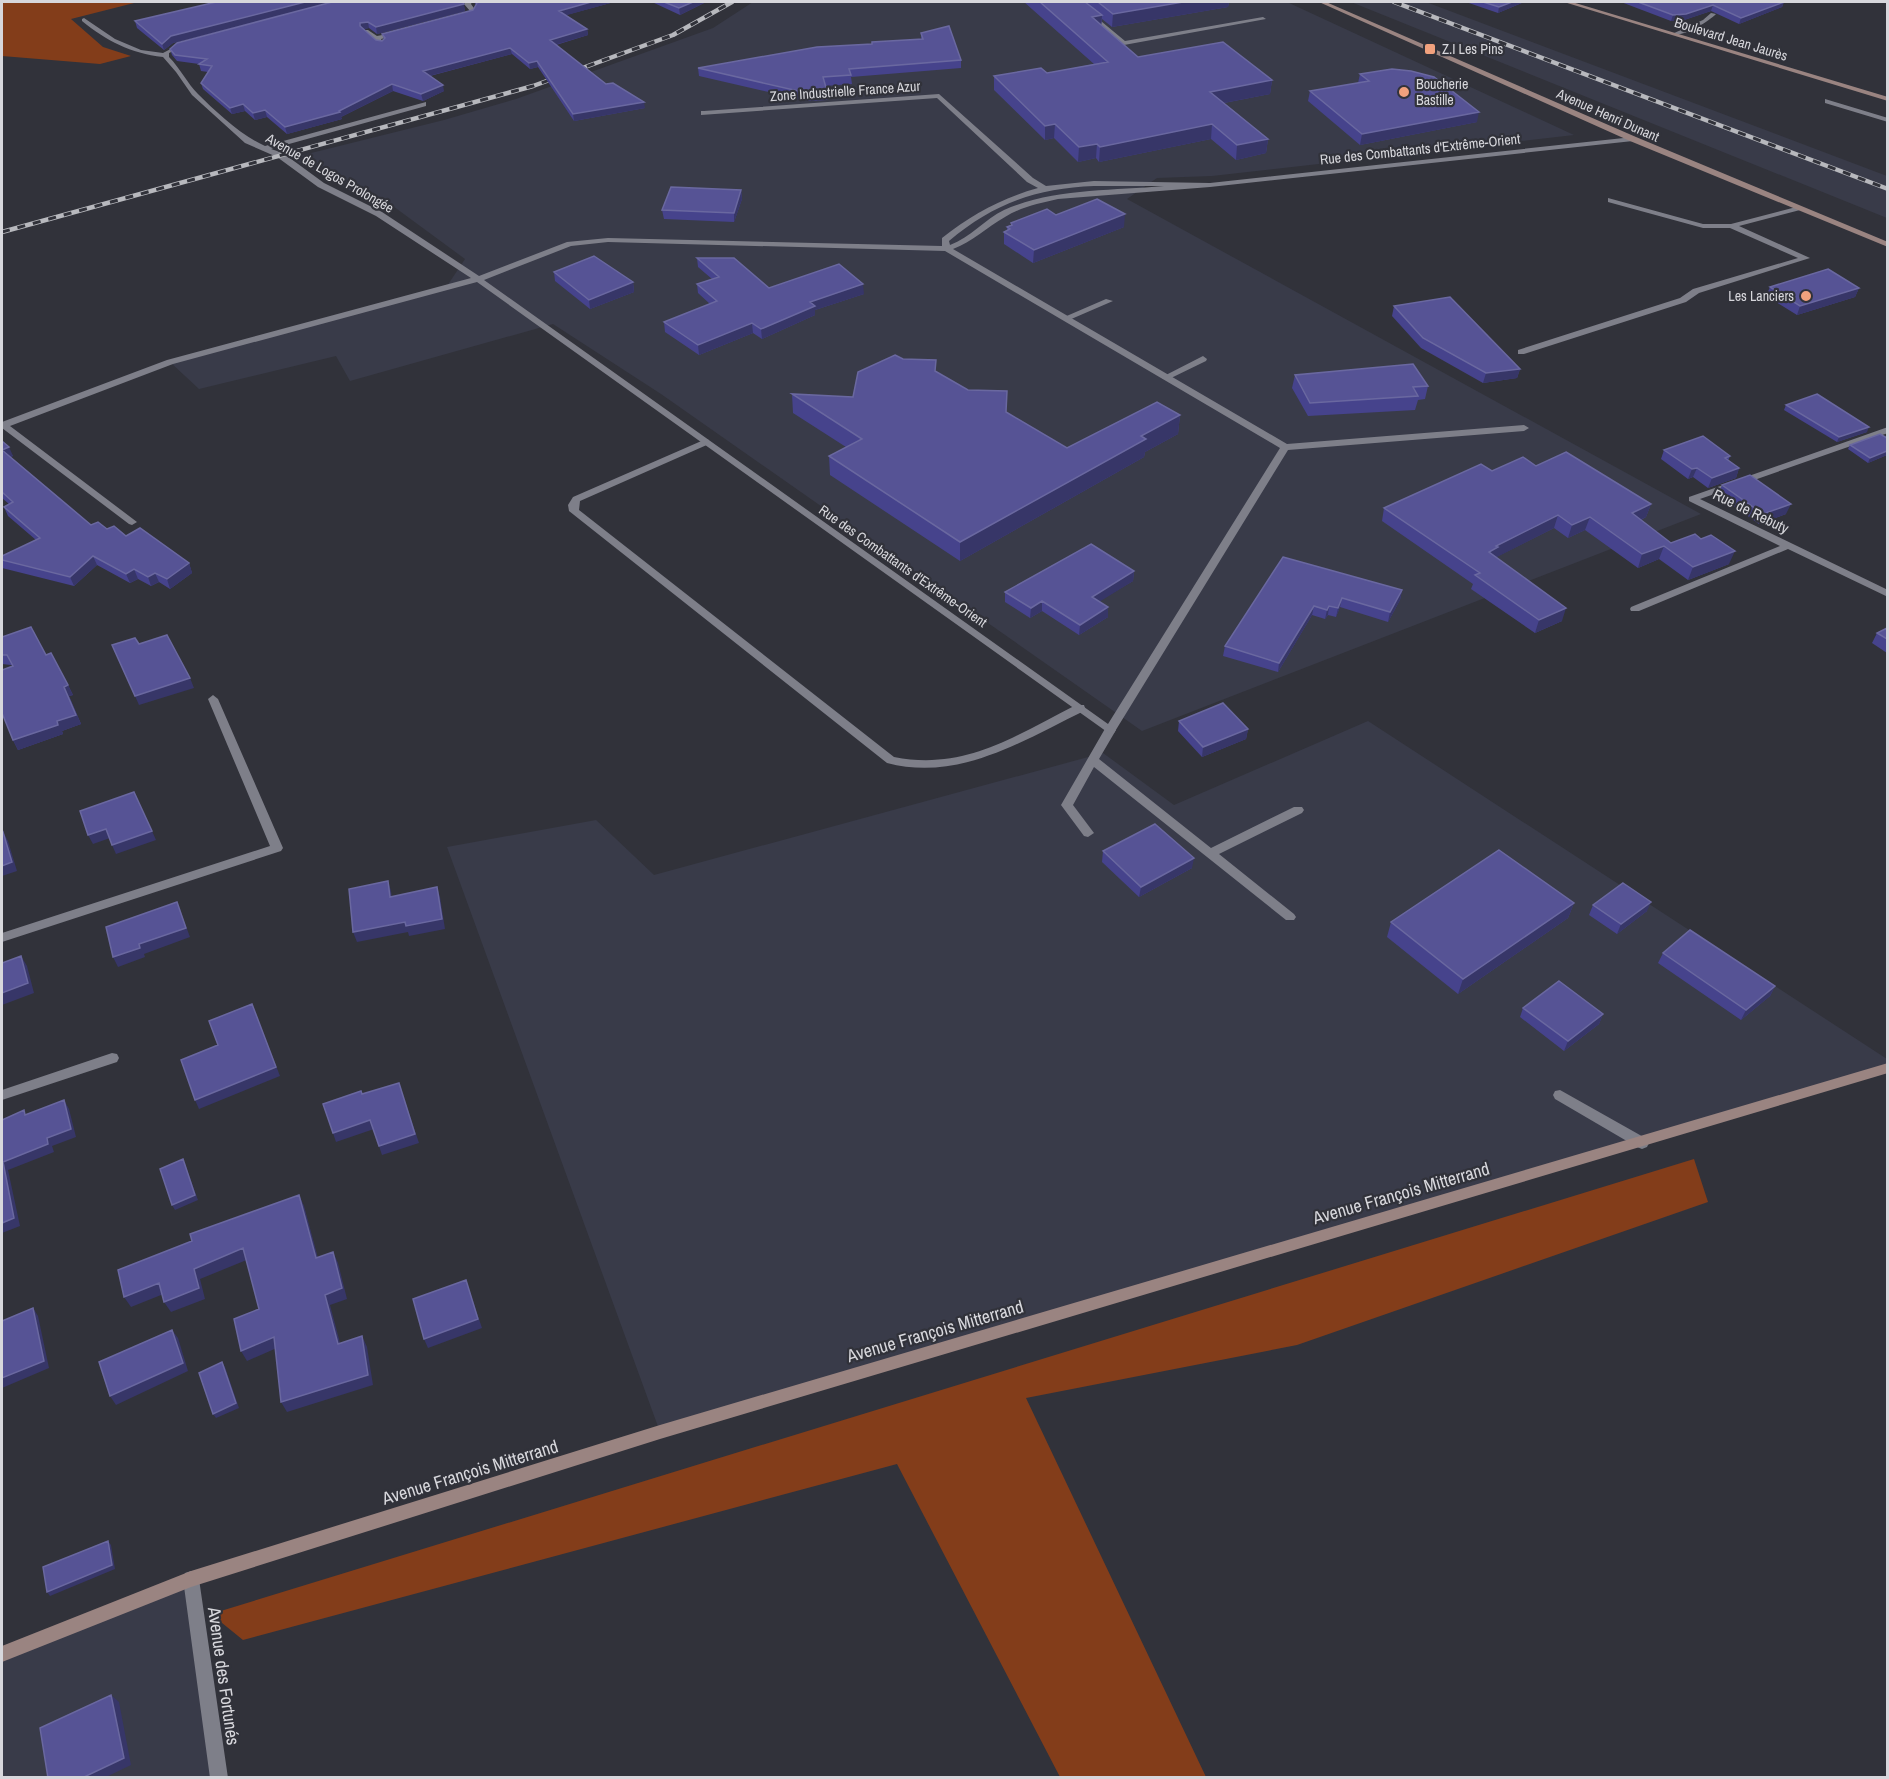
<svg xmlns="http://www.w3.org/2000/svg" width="1889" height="1779" font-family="'Archivo Narrow',sans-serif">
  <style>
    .built { fill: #393b49 }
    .green { fill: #833d1a }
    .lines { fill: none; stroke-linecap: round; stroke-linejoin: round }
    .lane { fill: #7e7f89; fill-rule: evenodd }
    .street { fill: #7e7f89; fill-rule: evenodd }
    .secondary { fill: #9a8481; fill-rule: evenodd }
    .rail-casing { stroke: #b7b8bd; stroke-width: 4.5 }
    .rail { stroke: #31323a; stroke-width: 3; stroke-dasharray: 8; stroke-linecap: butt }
    .wall { fill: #46438c }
    .shaded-wall { fill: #373668 }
    .building { fill: #565395; stroke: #6a68a0; stroke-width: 1.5 }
    .poi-dot { fill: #f1a17d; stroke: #31323a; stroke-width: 2 }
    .labels { text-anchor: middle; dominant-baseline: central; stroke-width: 4.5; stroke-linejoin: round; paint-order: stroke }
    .far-street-label { font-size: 14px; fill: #d7d7dc; stroke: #31323a }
    .far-poi-label { font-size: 14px; fill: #d7d7dc; stroke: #31323a; text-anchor: start }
    .street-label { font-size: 15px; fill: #d7d7dc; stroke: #31323a }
    .near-street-label { font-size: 18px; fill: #d7d7dc; stroke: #31323a }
  </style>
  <rect width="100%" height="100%" fill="#31323a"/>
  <path class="built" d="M753 2H1287L1574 135 1212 176 1157 178 1127 199 1701 514 1142 731 661 394 553 324 350 381 336 356 199 389 170 362 447 286 465 259 382 198 351 191 291 158 444 120 516 99 713 28Z
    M1351 2H1426L1887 176V218Z
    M1368 721 1887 1059V1068L660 1432 447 847 596 820 654 875 1103 753 1174 805Z
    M191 1579 219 1777 2 1778V1654Z"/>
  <path class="green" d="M2 2H138L71 19 103 47 131 56 100 64 2 56Z
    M1694 1159 1708 1202 1297 1345 1026 1398 1206 1777H1060L897 1464 243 1640 211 1614Z"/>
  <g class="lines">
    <path class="lane" d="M1072 2H1078L1125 41 1263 17 1266 19 1124 45Z
      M1825 99 1888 118V122L1825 103Z
      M1106 299 1113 301 1069 320 1062 318Z
      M1203 356 1207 359 1206 361 1169 379H1163L1162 377Z
      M706 439 709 440V444L580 501 579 510 894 757C965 771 1015 736 1076 705H1084L1085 708 1084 711C1022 741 959 782 887 763L569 511 568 505 573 497Z
      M1110 726 1116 730 1099 759 1211 848 1294 807H1302L1304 810 1302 813 1219 854 1294 914 1296 917 1294 920H1286L1094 767 1073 805 1094 833 1088 837 1084 836 1061 805 1106 727Z
      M1560 1090 1647 1139 1649 1143 1647 1147 1642 1149 1637 1147 1555 1099 1553 1095 1555 1091Z"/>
    <path class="street" d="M466 2H472L471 4 476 11 474 14 459 18V16L470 11 464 4Z
      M1711 13 1716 14C1708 22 1682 38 1672 34L1703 20Z
      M84 18 115 39 141 50 163 53 182 43H186V45L169 53V57C180 68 187 83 198 94 216 112 242 136 265 146L426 102V106L271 149 283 153 324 183 382 212 479 276 567 242 608 238 942 246V238C971 215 1002 198 1038 188L1027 182 937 98 701 115V111H704L939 94 1033 178 1046 186 1094 181 1210 183 1633 137 1637 139 1633 141 1210 187 1058 199C1040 203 1021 207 1005 217 987 227 972 242 953 249L1287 444 1524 425 1529 428 1524 431 1288 450 1114 733 1110 734 477 282 173 364 10 426 137 522 132 525 129 524 2 428V422L167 360 471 278 376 216 318 187 277 157 245 143 192 95 176 72 163 57C130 53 107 41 82 21V19ZM1094 186H1164C1111 191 1054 188 1004 210 985 219 970 238 950 245L949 241C994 203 1038 188 1094 186ZM608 242 945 251 1280 448 1108 724 484 280 571 246Z
      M364 30H368L377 36 398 32 401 34 381 39 384 44 381 46 364 32Z
      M1608 198 1703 224H1731L1800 206V210L1739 226 1810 258 1699 293 1686 302 1524 354H1518V350L1680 298 1693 289 1798 258 1730 228H1703L1608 202Z
      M1888 427V433L1700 499 1888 590V597L1788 549 1639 611H1631L1630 609 1631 607 1780 546 1689 501V497Z
      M213 695 218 699 283 848 281 851 2 942V933L270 846 208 699Z
      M112 1053 117 1054 119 1058 117 1062 2 1100V1090Z
      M191 1571 197 1573 199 1579 228 1778H210L183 1579 185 1573Z"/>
    <path class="secondary" d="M1319 2H1326L1636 137 1888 242V247L1630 141Z
      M1564 2H1572L1888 97V101Z
      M1888 1063V1073L660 1439 191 1587 2 1662V1646L191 1571 660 1425Z"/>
    <g class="rail-casing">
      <path id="rail" d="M1394 2 1888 189
        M2 232 533 86 673 35 732 2"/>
    </g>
    <use href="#rail" class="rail"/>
  </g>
  <path class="wall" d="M331 2 173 43 164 50 137 28 135 21Z
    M332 2H464H463L465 11 377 34 369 28 363 29 376 40 382 41 384 39 382 34 473 10 476 5 474 2H614L566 15 587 29 588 35 556 45 606 84 645 108 574 121 538 67 530 69 512 54 430 76 444 91 423 101 393 91 341 117 342 119 287 134 267 117 255 120 245 111 232 114 203 89 201 83 208 72 201 71 199 64 177 61 172 55 170 49Z
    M652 2H706L680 15Z
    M1024 2H1229L1228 7 1112 27 1102 19 1101 25 1138 57 1272 80 1270 94 1224 103 1268 139 1266 153 1236 160 1211 139 1099 162 1096 158 1078 162 1054 138 1045 140 994 90V76L1047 73 1094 64Z
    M1466 2H1524L1498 13Z
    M1621 2H1784L1782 7 1739 24 1711 11 1684 20 1671 21Z
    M921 33 961 60V68L851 77 852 84 825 86 827 100 808 101 699 76 698 68 872 44 921 39Z
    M1360 74 1477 122 1360 145 1308 101 1310 91 1358 83Z
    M741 190 742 199 734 222 664 219 662 210Z
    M1056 215 1124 227 1033 263 1004 244V232L1007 231V227L1011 225V223Z
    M697 258 769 288 864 294 815 310V315L762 339 753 333 699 355 665 332 664 322 710 304 698 293 697 284 712 279 698 267Z
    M554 272 633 282 634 292 590 309 555 281Z
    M1770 287 1859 288 1855 297 1797 315 1766 296Z
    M1394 306 1520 369 1517 378 1483 383 1421 348 1392 316Z
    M903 359 936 372 1067 448 1180 415 1178 434 1145 452 1144 457 960 561 830 475 829 456 846 447 793 413 792 394 853 397Z
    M1295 375 1428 386 1425 399 1418 400 1415 410 1308 416 1292 388Z
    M1786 405 1867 432 1837 442 1784 410Z
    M1887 438V455L1868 463 1848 449 1850 445Z
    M2 441 13 456 10 457 91 525 126 536 189 563 192 573 170 589 159 582 151 586 138 579 130 583 97 565 74 586 2 568V556L36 540 8 516 4 507 9 504 2 498Z
    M1664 450 1730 456 1728 461 1739 468 1736 478 1708 488 1693 477 1688 479 1661 459Z
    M1536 466 1651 504 1646 517 1641 520 1671 543 1701 539 1729 564 1688 580 1659 559 1638 568 1585 530 1568 538 1554 528 1496 557 1562 621 1535 633 1471 589 1473 584 1382 521 1384 508 1492 471Z
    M1722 485 1786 514 1759 524 1718 495Z
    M1283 557 1402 590 1400 600 1388 622 1340 607 1336 617 1328 615 1325 619 1312 615 1278 672 1223 656 1225 646Z
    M1134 571 1133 581 1099 601 1108 617 1079 635 1042 611 1030 618 1005 602V592Z
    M1887 628V653L1872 643 1877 633Z
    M2 637 46 655 68 685 73 695 69 696 81 724 62 731 63 734 18 750 13 740 12 666 11 665 2 664Z
    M1179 721 1248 729 1246 739 1202 757 1178 731Z
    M1103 851 1192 868 1139 897 1102 862Z
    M1574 903 1568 918 1458 994 1387 937 1391 922Z
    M1593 905 1647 911 1617 934 1589 915Z
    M1663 953 1775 986 1770 996 1741 1020 1658 963Z
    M1523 1008 1603 1014 1599 1024 1564 1051 1520 1017Z"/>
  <path class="shaded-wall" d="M305 2H331L173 43 164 50 162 44 171 36Z
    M591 2H614L560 17 559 11Z
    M693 2H706L680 15 679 8Z
    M1183 2H1229L1228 7 1112 27 1113 14Z
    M1512 2H1524L1498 13 1499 7Z
    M1784 2 1782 7 1739 24 1741 18Z
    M464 4 465 11 377 34 376 27Z
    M1713 5 1711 11 1684 20 1671 21 1673 15Z
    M1102 15 1101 29 1092 17Z
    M368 22 369 28 361 30 360 23Z
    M587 29 588 35 551 46 550 40Z
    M510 48 512 54 425 77 423 71Z
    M537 61 538 67 530 69 529 63Z
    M1272 80 1270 94 1208 106 1210 92Z
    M392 84 393 91 341 117 342 119 287 134 285 127 339 111Z
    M443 85 444 91 423 101 421 94Z
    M644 102 645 108 574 121 573 114Z
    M243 104 245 111 232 114 230 108Z
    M265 110 267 117 255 120 253 113Z
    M1479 112 1477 122 1360 145 1362 134Z
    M1055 124 1054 138 1045 140V126Z
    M1212 124 1211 139 1099 162 1100 147Z
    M1268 139 1266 153 1236 160 1237 145Z
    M1097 144 1096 158 1078 162 1079 147Z
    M741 190 742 199 734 222V213Z
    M1125 214 1124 227 1033 263 1034 250Z
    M633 282 634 292 590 309 589 300Z
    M863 284 864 294 815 310V315L762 339 761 329 810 302Z
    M1859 288 1855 297 1797 315 1800 306Z
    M752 323 753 333 699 355 698 345Z
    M1520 369 1517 378 1483 383 1486 373Z
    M1180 415 1178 434 1145 452 1144 457 960 561V542L1141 436Z
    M1869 427 1867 432 1837 442 1839 437Z
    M9 447 13 456 6 459 2 450Z
    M1887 451V455L1868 463 1870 458Z
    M1697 468 1693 477 1688 479 1692 469Z
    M1739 468 1736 478 1708 488 1712 478Z
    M1651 504 1646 517 1627 526 1632 513Z
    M1791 504 1786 514 1759 524 1763 514Z
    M1558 515 1554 528 1495 558 1489 552 1496 546Z
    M1590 517 1585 530 1568 538 1572 525Z
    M1664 546 1659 559 1638 568 1642 554Z
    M1735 551 1729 564 1688 580 1693 567Z
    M93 556 97 565 74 586 70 577Z
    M189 563 192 573 170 589 167 579Z
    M134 569 138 579 130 583 126 574Z
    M1134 571 1133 581 1091 607 1092 597Z
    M155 573 159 582 151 586 148 577Z
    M1402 590 1400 600 1388 622 1390 612Z
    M1342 598 1340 607 1336 617 1338 608Z
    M1042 601V611L1030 618 1031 608Z
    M1314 606 1312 615 1278 672 1279 663Z
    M1329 606 1328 615 1325 619 1327 610Z
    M1108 607V617L1079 635 1080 625Z
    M1566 608 1562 621 1535 633 1539 620Z
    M190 678 194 688 139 705 135 696Z
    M68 685 73 695 69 696 81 724 62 731 63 734 18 750 13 740 57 721 64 687Z
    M1248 729 1246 739 1202 757 1203 747Z
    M106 829 110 838 93 844 88 835Z
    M152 831 156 840 116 854 112 845Z
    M3 832 8 841 17 871 2 876Z
    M1194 858 1192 868 1139 897 1141 887Z
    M388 881 391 891 393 907 390 897Z
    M437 887 440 897 445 929 409 936 408 932 357 942 353 932Z
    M177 902 190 937 144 954 145 957 118 967 113 957 139 944Z
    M1651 902 1647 911 1617 934 1621 924Z
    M1574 903 1568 918 1458 994 1463 979Z
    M21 956 27 966 34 993 2 1005V993Z
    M1775 986 1770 996 1741 1020 1746 1010Z
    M252 1004 280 1076 199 1109 195 1100Z
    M1603 1014 1599 1024 1564 1051 1568 1041Z
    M399 1083 419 1143 382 1155 379 1146Z
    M64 1100 69 1109 76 1137 52 1146 54 1152 8 1170 20 1226 2 1233 3 1162 47 1138Z
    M370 1120 374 1129 336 1142 333 1133Z
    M183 1159 185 1164 198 1200 175 1210 172 1205Z
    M299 1195 304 1206 321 1269 316 1258Z
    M243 1248 249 1259 200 1279 205 1299 171 1312 164 1302 194 1269Z
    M333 1252 338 1263 347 1299 330 1305 343 1354 338 1344 325 1295Z
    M466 1280 482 1328 428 1348 424 1339Z
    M159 1283 166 1293 131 1307 124 1297Z
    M33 1308 38 1316 49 1368 2 1388V1378Z
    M172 1330 178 1338 188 1371 116 1405 110 1396Z
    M362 1336 367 1347 373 1385 287 1412 281 1402Z
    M274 1337 279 1347 247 1361 241 1351Z
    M222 1362 225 1367 239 1408 216 1418 213 1414Z
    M108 1541 111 1545 115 1569 50 1596 47 1592Z
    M111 1695 119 1702 131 1765 104 1778H82Z"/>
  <path class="building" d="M216 2H305L171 36 162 44 135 21Z
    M332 2H463L464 4 376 27 368 22 360 23V26L376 40 382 41 385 38 382 34 473 10 477 3 476 2H591L559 11 587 29 550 40 606 84 613 83 644 102 573 114 537 61 529 63 510 48 423 71 443 85 421 94 392 84 339 111 340 112 285 127 265 110 253 113 243 104 230 108 201 83 212 66 199 64 207 59 175 55 170 49 177 43Z
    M664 2H693L679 8Z
    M1040 2H1085L1102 15 1092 17 1138 57 1223 42 1272 80 1210 92 1268 139 1237 145 1212 124 1100 147 1097 144 1079 147 1055 124 1045 126 994 76 1041 68 1047 73 1108 62Z
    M1098 2H1183L1113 14Z
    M1483 2H1512L1499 7Z
    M1638 2H1784L1741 18 1713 5 1686 14 1673 15Z
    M949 26 961 60 849 69 851 75 823 77 827 91 807 93 698 68 817 47 872 44V42L923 39 921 33Z
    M1392 69 1411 71 1434 77 1479 112 1362 134 1310 91 1369 81 1360 74Z
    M671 187 741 190 734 213 662 210Z
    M1097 199 1125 214 1034 250 1004 232 1010 229 1007 227 1012 225 1011 223 1047 209 1056 215Z
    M594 256 633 282 589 300 554 272Z
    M697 258H734L769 288 839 264 863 284 810 302 815 306 761 329 752 323 698 345 664 322 717 301 697 284 719 277Z
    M1828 269 1859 288 1800 306 1770 287Z
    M1450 297 1520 369 1486 373 1423 338 1394 306Z
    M895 355 903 359 936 360 935 371 968 390 1007 391 1006 412 1067 448 1157 402 1180 415 1141 436 1146 439 960 542 829 456 862 439 792 394 853 397 858 372Z
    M1413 364 1428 386 1413 387 1418 396 1310 403 1295 375Z
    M1817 394 1869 427 1839 437 1786 405Z
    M1880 434 1887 438V451L1870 458 1850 445Z
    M1703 436 1730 456 1725 458 1739 468 1712 478 1697 468 1692 469 1664 450Z
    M2 441 9 447 2 450 91 525 98 522 107 529 114 526 126 536 140 528 189 563 167 579 155 573 148 577 134 569 126 574 93 556 70 577 2 560V556L40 538 4 507 13 502 2 492Z
    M1566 452 1651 504 1632 513 1671 543 1695 534 1701 539 1711 535 1735 551 1693 567 1664 546 1642 554 1590 517 1572 525 1558 515 1496 546 1498 547 1489 552 1566 608 1539 620 1475 575 1480 573 1384 508 1481 464 1492 471 1523 457 1536 466Z
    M1750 475 1791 504 1763 514 1722 485Z
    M1091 544 1134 571 1092 597 1108 607 1080 625 1042 601 1031 608 1005 592Z
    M1283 557 1402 590 1390 612 1342 598 1338 608 1329 606 1327 610 1314 606 1279 663 1225 646Z
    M31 627 46 655 51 653 68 685 64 687 76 715 57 721 58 725 13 740 2 713V670L13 666 7 655H2V637Z
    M1887 628V639L1877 633Z
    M167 635 190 678 135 696 112 645 135 638 139 644Z
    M1223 703 1248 729 1203 747 1179 721Z
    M134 792 152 831 112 845 106 829 88 835 80 811Z
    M1155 824 1194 858 1141 887 1103 851Z
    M3 832 12 862 2 866V833Z
    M1499 850 1574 903 1463 979 1391 922Z
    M388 881 390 897 437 887 442 919 406 926 405 922 353 932 349 889Z
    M1623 883 1651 902 1621 924 1593 905Z
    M177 902 186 928 139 944 140 948 113 957 106 927Z
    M1690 930 1775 986 1746 1010 1663 953Z
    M21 956 28 983 2 993V963Z
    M1559 981 1603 1014 1568 1041 1523 1008Z
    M252 1004 276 1067 195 1100 181 1060 218 1045 209 1021Z
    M399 1083 415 1134 379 1146 370 1120 333 1133 323 1104 361 1091 362 1094Z
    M64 1100 71 1129 47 1138 48 1144 3 1162 14 1218 2 1223V1120L24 1110 25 1115Z
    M183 1159 195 1195 172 1205 160 1169Z
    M299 1195 316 1258 333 1252 342 1288 325 1295 338 1344 362 1336 368 1375 281 1402 274 1337 241 1351 234 1319 259 1309 243 1248 194 1269 199 1288 164 1302 159 1283 124 1297 118 1270 192 1241 190 1234Z
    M466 1280 478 1319 424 1339 413 1299Z
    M33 1308 44 1361 2 1378V1321Z
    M172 1330 183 1363 110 1396 99 1362Z
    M222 1362 236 1403 213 1414 199 1373Z
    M108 1541 112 1565 47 1592 43 1567Z
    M111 1695 124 1758 82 1778H48L40 1728Z"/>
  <g class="poi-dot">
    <rect x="1424" y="43" width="12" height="12" rx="3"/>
    <circle cx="1404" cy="92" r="6"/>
    <circle cx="1806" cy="296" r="6"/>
  </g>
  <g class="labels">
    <g class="far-street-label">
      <text transform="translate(1731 39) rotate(17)">Boulevard Jean Jaurès</text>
      <text transform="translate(845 91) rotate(-4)">Zone Industrielle France Azur</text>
      <text transform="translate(1608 115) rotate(24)">Avenue Henri Dunant</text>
      <text transform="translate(1420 149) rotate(-6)">Rue des Combattants d'Extrême-Orient</text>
      <text transform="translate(330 173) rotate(30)">Avenue de Logos Prolongée</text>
      <text transform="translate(903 566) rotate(35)">Rue des Combattants d'Extrême-Orient</text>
    </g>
    <g class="far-poi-label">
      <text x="1442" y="49">Z.I Les Pins</text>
      <text x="1416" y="84">Boucherie<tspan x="1416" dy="16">Bastille</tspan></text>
      <text x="1794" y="296" text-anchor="end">Les Lanciers</text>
    </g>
    <g class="street-label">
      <text transform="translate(1751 511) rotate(26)">Rue de Rebuty</text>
    </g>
    <g class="near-street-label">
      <text transform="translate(1401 1193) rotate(-16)">Avenue François Mitterrand</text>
      <text transform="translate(935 1331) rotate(-16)">Avenue François Mitterrand</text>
      <text transform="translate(470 1472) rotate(-17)">Avenue François Mitterrand</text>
      <text transform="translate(224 1676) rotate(82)">Avenue des Fortunés</text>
    </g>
  </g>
  <rect width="1889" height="1779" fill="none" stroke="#d7d7dc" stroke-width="6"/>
</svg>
